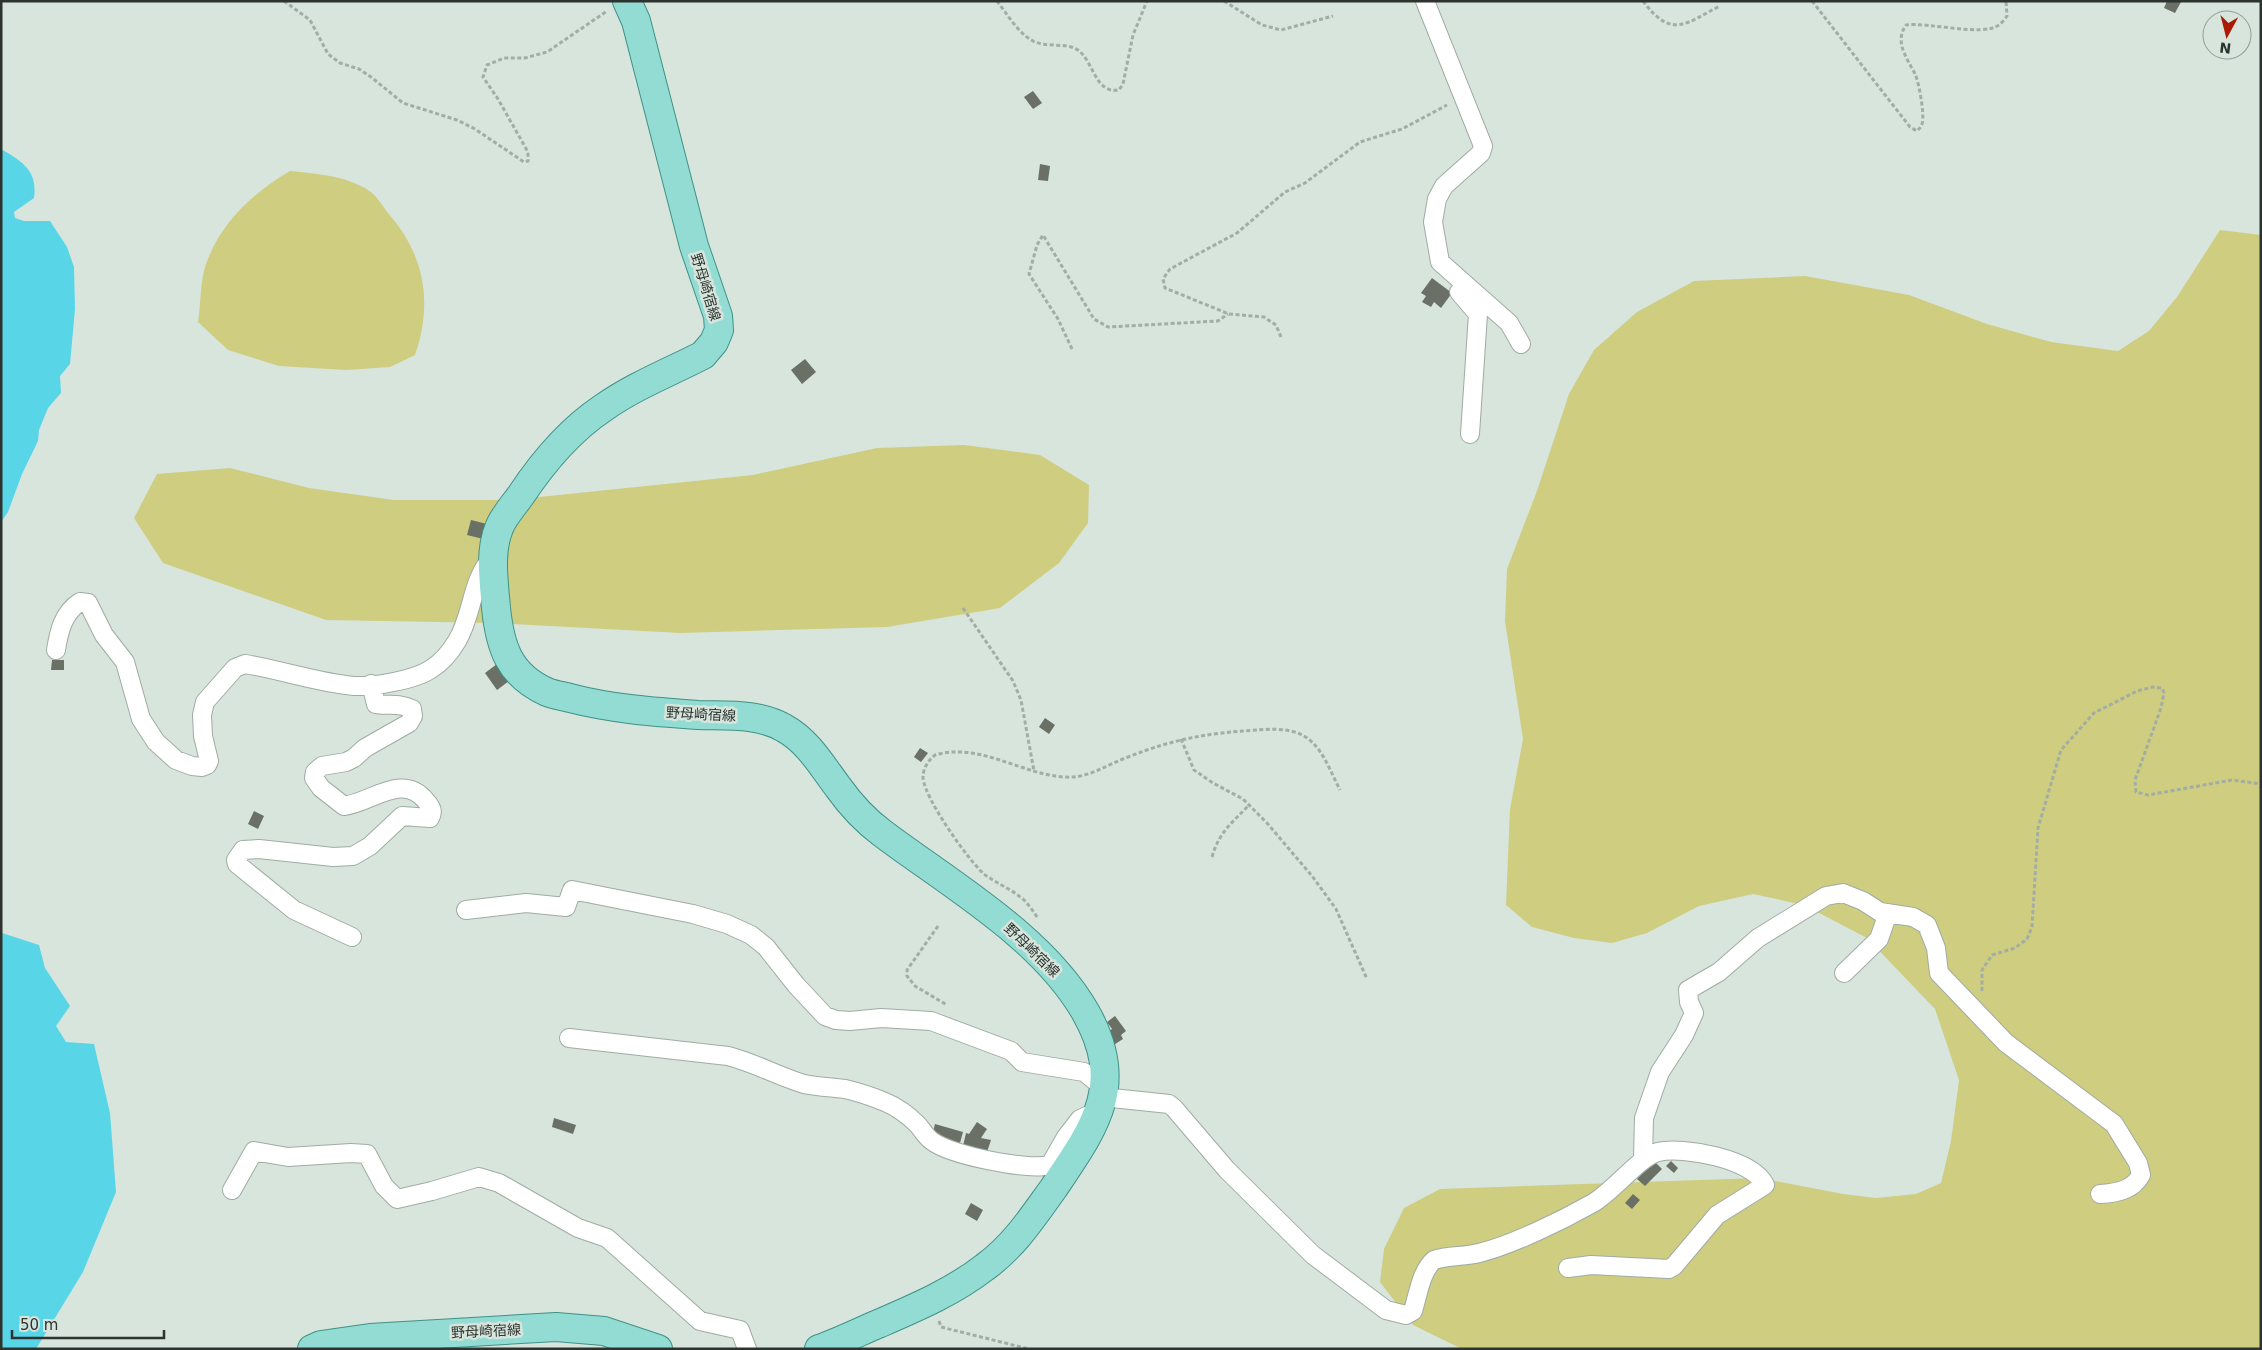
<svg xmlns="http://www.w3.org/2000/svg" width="2262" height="1350" font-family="'DejaVu Sans','Noto Sans JP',sans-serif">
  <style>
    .green { fill: #cfcd80 }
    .water { fill: #59d5e8 }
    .building { fill: #6a7065 }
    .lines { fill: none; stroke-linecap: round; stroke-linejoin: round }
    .minor-casing { stroke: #9faca4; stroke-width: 20 }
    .primary-casing { stroke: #3f9186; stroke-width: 30 }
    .path { stroke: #a1ada5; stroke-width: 3; stroke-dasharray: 4 2.5; stroke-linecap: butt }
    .minor { stroke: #fff; stroke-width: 18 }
    .primary { stroke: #92dcd3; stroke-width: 28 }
    .labels { text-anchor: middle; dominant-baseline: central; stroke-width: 5; stroke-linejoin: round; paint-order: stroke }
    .street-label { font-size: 14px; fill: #2d332f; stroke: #d7e5dc }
  </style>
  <rect width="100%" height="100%" fill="#d7e5dc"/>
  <path class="green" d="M290 171C317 174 344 175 368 190 376 195 382 205 388 213 425 255 433 303 415 355L390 367 346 370 279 366 228 350 198 322C201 304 200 281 206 264 221 222 253 193 290 171Z
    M2220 230 2261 235V1349H1462L1413 1325 1380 1282 1384 1249 1404 1208 1440 1189 1759 1178 1843 1194 1876 1198 1916 1194 1941 1183 1951 1141 1959 1080 1935 1009 1867 938 1804 905 1753 894 1699 906 1647 933 1612 943 1574 938 1532 927 1506 905 1510 809 1523 739 1505 621 1507 569 1537 491 1569 394 1594 350 1637 312 1694 281 1805 276 1909 295 1987 324 2051 342 2118 351 2149 331 2177 297Z
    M964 445 1040 455 1089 485 1088 523 1059 563 1000 608 887 627 680 633 494 623 326 620 163 563 134 518 157 474 230 468 309 488 394 500H510L753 475 877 448Z"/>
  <path class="water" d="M1 149C22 161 38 171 34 198L14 212 15 218 24 221H50L67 247 74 267 75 309 70 364 60 376 61 393 48 408 39 430 38 441 22 474 8 512 1 522Z
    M1 930 2 933 39 945 45 968 70 1006 56 1026 66 1042 94 1044 110 1113 116 1192 83 1272 36 1349H1Z"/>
  <path class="building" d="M2167 1 2181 2 2175 13 2164 8Z
    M1033 91 1042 103 1033 109 1024 97Z
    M1040 164 1050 166 1048 181 1038 180Z
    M1432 278 1452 293 1441 308 1434 302 1431 307 1422 302 1426 296 1421 293Z
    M805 359 816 372 802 384 791 370Z
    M471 520 487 524 483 539 467 535Z
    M52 660H64V670H51Z
    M497 664 509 681 497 690 485 673Z
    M1045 718 1055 725 1049 734 1039 727Z
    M920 748 928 753 921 762 914 757Z
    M254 811 264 816 258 829 248 824Z
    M1115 1016 1126 1031 1121 1035 1123 1039 1112 1046 1105 1034 1112 1029 1107 1022Z
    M554 1118 576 1125 573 1134 552 1127Z
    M977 1122 987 1129 981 1138 991 1140 987 1152 963 1146 966 1133 969 1134Z
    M935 1124 963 1132 960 1143 932 1136Z
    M1654 1161 1662 1169 1645 1186 1637 1179Z
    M1671 1161 1678 1168 1674 1173 1666 1166Z
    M1633 1194 1640 1200 1632 1209 1625 1203Z
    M971 1203 983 1210 977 1221 965 1214Z"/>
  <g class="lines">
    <g class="minor-casing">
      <path id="minor" d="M1425 1 1483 146 1481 153 1444 186 1437 199 1433 222 1440 262 1509 323 1521 344
        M1459 292 1478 314 1470 434
        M56 650C59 631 63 613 80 602L88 603 104 635 125 662 141 719 156 742 176 760 192 766 202 767 207 765 209 761 203 736 202 715 205 702 235 668 245 664C281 670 319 683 354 686 373 687 415 680 431 669 441 663 451 651 457 641 473 615 471 580 492 558
        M466 910 526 903 566 907 572 890 693 914 727 924 751 935 766 947 796 985 825 1016 836 1020 850 1021 881 1018 931 1021 1011 1051 1022 1062 1084 1072 1104 1088
        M352 937 294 910 237 864 236 860 243 850 259 849 333 857 353 856 370 846 402 816 430 818C434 811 431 806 426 801 403 772 372 802 344 806L321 788 314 778 315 772 322 766 346 762 354 758 365 748 409 723 413 716 412 709C401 703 389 706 376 704L371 684
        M1844 973 1879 939 1888 913
        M569 1038 728 1056C755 1063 778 1076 804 1084 817 1087 832 1087 845 1089 858 1092 873 1097 885 1102 897 1107 908 1115 917 1124 922 1129 925 1136 932 1141 950 1155 1028 1171 1050 1165L1066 1137 1080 1119 1100 1110
        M1103 1097 1169 1104 1174 1108 1227 1170 1313 1255 1386 1310 1406 1315 1413 1311C1418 1295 1421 1271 1434 1260 1448 1255 1464 1257 1479 1253 1512 1245 1563 1220 1593 1203 1614 1191 1639 1157 1658 1152 1683 1146 1753 1159 1765 1185L1717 1215 1674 1266 1669 1269 1591 1265 1568 1268
        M1643 1158 1644 1118 1660 1072 1684 1035 1694 1013 1689 1002 1688 990 1719 972 1758 938 1826 896 1843 893 1863 901 1880 912 1913 917 1927 925 1936 948 1939 973 2006 1043 2114 1124 2138 1163 2141 1175C2133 1190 2117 1193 2100 1194
        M232 1190 254 1151 288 1157 351 1153 367 1154 384 1186 397 1199 432 1191 479 1177 499 1183 578 1228 607 1238 700 1321 740 1330 747 1349"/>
    </g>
    <g class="primary-casing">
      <path id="primary" d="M627 1 636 21 694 246 718 316 719 330 714 342 703 355C670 372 634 386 603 408 570 430 543 462 521 495 514 505 503 517 499 528 489 553 494 583 496 608 500 647 509 675 547 692 554 695 563 696 570 698 612 709 655 712 698 715 727 716 758 713 784 728 808 741 822 766 838 787 850 804 866 821 882 833 951 885 1043 937 1086 1013 1127 1086 1094 1128 1053 1189 1032 1218 1014 1246 985 1267 953 1292 915 1308 878 1324 859 1332 839 1342 819 1349
        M312 1349 321 1345 370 1338 556 1327 604 1331 658 1349"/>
    </g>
    <path class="path" d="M284 1 310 20 328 54 340 63 359 69 371 77 403 103 457 120 475 129 524 162 528 161V152L498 99 483 77 487 65 504 58H525L547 52 607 11
      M997 1C1007 14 1018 33 1033 41 1046 48 1065 42 1078 50 1094 62 1095 94 1119 90L1123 84 1133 35 1147 1
      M1224 1 1262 25 1281 30 1333 16
      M1643 1C1672 40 1686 23 1720 6
      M1812 1 1910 127 1917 131C1919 129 1921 127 1922 124 1925 116 1919 82 1915 74 1907 58 1894 42 1906 25 1929 22 1983 37 1999 25 2002 23 2005 19 2007 16L2006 1
      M1281 337 1276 325 1264 317 1229 314 1165 288 1163 279 1170 269 1237 233 1285 192 1305 183 1360 142 1402 129 1447 105
      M1072 349 1058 319 1029 274 1037 245 1043 235 1094 319 1108 327 1218 321 1228 314
      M963 608 1013 681 1021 700 1034 771
      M1181 739 1194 770 1213 783 1243 799 1267 823 1312 876 1336 909 1367 979
      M1212 857C1219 832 1232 823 1249 805
      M1037 917C1034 912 1030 907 1026 902 1014 890 997 884 984 874 968 860 925 799 923 778 923 768 928 761 935 755 980 742 1020 774 1064 777 1088 779 1106 765 1128 757 1174 739 1207 733 1257 730 1270 729 1289 728 1302 735 1322 745 1330 771 1340 790
      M938 926 907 970V976L915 986 947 1005
      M1982 991V970L1992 955 2015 948 2027 939 2032 927 2038 828 2061 750 2094 713 2137 691 2153 687 2162 688 2164 693 2161 708 2135 780 2136 792 2148 795 2232 780 2261 784
      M939 1321 941 1327 1029 1349"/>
    <use href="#minor" class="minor"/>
    <use href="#primary" class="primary"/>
  </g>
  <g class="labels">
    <g class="street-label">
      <text transform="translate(706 287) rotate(73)">野母崎宿線</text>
      <text transform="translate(701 714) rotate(3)">野母崎宿線</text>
      <text transform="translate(1032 950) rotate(44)">野母崎宿線</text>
      <text transform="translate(486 1331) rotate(-3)">野母崎宿線</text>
    </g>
  </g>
  <rect width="2262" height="1350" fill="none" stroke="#2d332f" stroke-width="5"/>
  <g transform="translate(2227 35) rotate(187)"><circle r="24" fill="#d7e5dc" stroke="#939e97"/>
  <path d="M0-4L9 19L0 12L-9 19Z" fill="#aa1a05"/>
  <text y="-8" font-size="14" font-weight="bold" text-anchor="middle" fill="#2d332f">N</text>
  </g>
  <path d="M12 1330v8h152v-8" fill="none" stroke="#2d332f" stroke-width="2.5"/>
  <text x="20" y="1330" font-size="15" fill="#2d332f" stroke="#d7e5dc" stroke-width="4" paint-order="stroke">50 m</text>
</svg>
